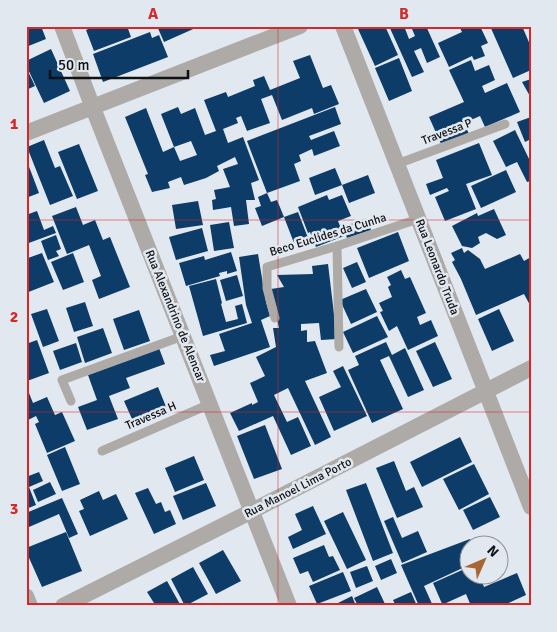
<svg xmlns="http://www.w3.org/2000/svg" width="557" height="632" font-family="Signika,sans-serif">
  <style>
    .building { fill: #0c3c67 }
    .lines { fill: none; stroke-linecap: round; stroke-linejoin: round }
    .service { stroke: #aeaaa7; stroke-width: 9 }
    .minor { stroke: #aeaaa7; stroke-width: 16 }
    .grid { fill: none; stroke: #d62828; stroke-width: 1; stroke-opacity: 0.55 }
    .labels { text-anchor: middle; dominant-baseline: central; stroke-width: 5; stroke-linejoin: round; paint-order: stroke }
    .street-label { font-size: 12px; fill: #0f1114; stroke: #e2e8f0 }
    .neatline { fill: none; stroke: #d62828; stroke-width: 2 }
    .grid-label { font-size: 16px; text-anchor: middle; font-weight: bold; fill: #d62828 }
  </style>
  <rect width="100%" height="100%" fill="#e2e8f0"/>
  <path class="building" d="M26 26H41L46 39 26 47Z
    M96 26H127L131 37 94 51 86 30Z
    M157 26H200L164 42Z
    M365 26H385L398 55 375 66 358 29Z
    M389 26H404L409 39 415 36 412 29 418 26H426L440 57 427 63 421 48 414 51 424 72 412 77Z
    M459 26H480L488 43 481 46 485 56 474 60 472 56 449 67 438 43 462 32Z
    M490 26H522L531 47V70L513 78Z
    M150 32 152 38 159 35 168 57 103 82 93 54Z
    M51 49 70 91 44 103 26 65V61Z
    M310 55 323 88 331 85 339 104 314 114 312 108 282 120 272 95 261 99 270 123 247 131 241 116 236 118 238 123 223 129 228 143 243 137 259 180 251 183 255 200H246L249 224 234 226 231 207 213 210 212 200 216 199 214 190 230 187 223 169 238 164 235 157 217 166 219 171 206 178 184 185 181 177 168 182 170 188 152 192 145 175 148 174 125 117 146 108 163 152 174 147 180 161 197 155 191 141 174 147 161 114 178 107 181 114 195 108 205 135 216 131 204 100 226 92 228 97 255 86 253 80 264 76 270 90 300 78 293 61Z
    M399 58 412 91 389 101 375 68Z
    M471 60 475 71 489 65 495 80 482 86 485 93 507 83 520 112 485 127 480 116 464 123 469 134 442 146 429 117 464 102 449 70Z
    M26 67 35 86 26 90Z
    M531 79V98L522 82Z
    M335 107 341 124 309 136 311 140 334 131 340 146 314 156 312 149 299 155 301 161 294 164 300 181 267 193 247 141Z
    M531 117V139L525 142 517 122Z
    M515 130 531 163V181L527 182 517 162 506 167 493 141Z
    M44 140 55 168 60 166 73 196 50 205 27 147Z
    M479 143 492 175 466 184 476 209 445 221 435 197 449 191 447 188 430 195 426 184 443 178 436 160Z
    M79 144 98 191 77 199 58 152Z
    M28 164 39 193 26 198V165Z
    M335 168 342 185 315 195 309 178Z
    M506 170 516 192 481 208 471 186Z
    M368 175 375 193 349 203 342 185Z
    M267 193 271 202 277 200 284 217 298 212 308 238 294 243 284 217 262 226 255 208 261 206 258 197Z
    M327 195 329 200 342 195 351 216 338 221 344 236 316 247 310 232 308 233 298 207Z
    M198 201 203 225 176 229 172 205Z
    M76 207 83 225 95 220 103 240 110 237 130 287 99 299 92 280 101 276 89 245 67 254 52 216Z
    M494 209 506 235 497 239 486 233 478 237 480 243 472 248 462 246 452 226 477 213 478 216Z
    M37 211 44 230 53 226 56 233 26 244V215Z
    M367 218 371 230 347 238 343 227Z
    M229 222 234 248 214 251 210 225Z
    M202 228 208 251 176 260 169 237Z
    M398 232 409 261 369 278 357 248Z
    M56 235 61 249 56 251 59 256 48 260 41 241Z
    M462 248 464 253 468 250 480 259 485 269 520 254 524 261 531 257V307L524 294 476 315 461 279 452 262 455 260 451 253Z
    M231 252 237 271 227 274V271L219 273 220 276 186 286 179 263 204 256 205 260Z
    M26 253 28 258 42 253 54 282 26 293Z
    M73 253 84 282 63 290 51 262Z
    M258 254 266 302 270 316 261 320 270 347 214 366 210 355 225 351 219 334 252 323 246 305 239 257Z
    M357 262 366 282 352 288 343 268Z
    M328 264 337 339 321 340 319 323 301 324V331L307 330V342L315 341 327 373 305 381 331 437 315 445 288 388 274 395 287 422 298 417 311 446 291 455 273 416 239 431 230 413 252 403V405L258 402 250 383 265 376 256 357 276 347 273 328H279L271 289 284 287 277 275 313 274 312 266Z
    M401 270 405 279 410 277 426 313 417 317 420 325 431 320 438 336 408 350 397 326 389 331 380 312 383 311 379 303 392 297 388 287 391 285 387 277Z
    M237 275 243 296 226 301 220 280Z
    M216 279 222 303 221 304 226 322 238 319 235 306 242 304 247 323 203 336 189 286Z
    M366 289 377 312 351 324 340 300Z
    M85 302 93 326 74 332 66 308Z
    M47 309 59 341 43 347 31 314Z
    M499 309 514 341 492 351 478 319Z
    M139 310 150 341 124 350 113 319Z
    M377 316 388 337 353 353 343 332Z
    M103 328 112 353 85 363 77 337Z
    M37 340 49 373 27 381 26 378V344Z
    M386 342 392 355 405 348 424 390 408 397 389 356 380 360 403 409 372 423 348 370 359 365 355 356Z
    M435 342 452 379 433 387 416 351Z
    M76 343 82 362 60 370 53 351Z
    M159 348 165 364 126 378 130 388 109 396 118 419 87 430 78 407 97 400 88 375Z
    M343 366 367 416 334 431 319 397 341 387 333 371Z
    M158 387 169 414 136 428 124 401Z
    M29 393 33 403 47 397 55 415 62 412 75 441 47 453 35 424 39 422 36 416 26 421V394Z
    M265 425 282 469 254 479 237 436Z
    M460 437 472 462 422 487 410 462Z
    M65 447 80 484 62 491 47 455Z
    M194 456 204 480 175 492 165 468Z
    M394 461 406 491 414 487 423 507 397 518 376 468Z
    M474 464 489 494 459 510 443 479Z
    M39 472 43 481 29 487 36 505 26 509V477Z
    M50 482 56 494 38 502 33 490Z
    M206 483 216 506 183 520 173 496Z
    M366 483 393 553 373 561 346 490Z
    M148 488 156 504 161 502 165 512 170 510 176 524 154 534 135 493Z
    M99 491 103 500 116 494 128 519 90 536 79 511 84 509 80 500Z
    M490 497 500 517 473 530 463 510Z
    M62 498 78 534 69 538 59 514 29 527 26 520V513Z
    M313 506 326 534 293 549 288 537 302 530 295 514Z
    M343 512 366 560 347 569 324 521Z
    M393 517 402 538 418 531 427 552 402 563 384 521Z
    M66 532 82 571 42 587 26 551V548Z
    M470 539 472 544H469V565L424 586 433 606H419L401 565Z
    M324 545 329 557 333 556 340 570 313 582 308 571 300 574 293 558Z
    M223 550 241 581 216 594 199 563Z
    M391 559 397 573 381 580 375 566Z
    M367 566 373 581 356 588 350 572Z
    M193 567 208 594 185 606 171 579Z
    M469 567V574H479L484 587 517 573 526 595 502 606H471L466 594 446 603 448 606H443L433 583Z
    M343 572 351 591 317 604 309 586Z
    M167 581 181 606H149L154 603 147 592Z
    M377 587 385 604 381 606H358L354 598Z
    M411 592 417 606H396L393 600Z
    M352 596 356 606H332Z"/>
  <g class="lines">
    <path class="service" d="M397 164 505 124
      M337 246 339 347
      M275 318 267 288V267L337 246 418 219
      M71 401 62 380 183 336
      M102 451 210 404"/>
    <path class="minor" d="M62 26 93 108 289 606
      M343 26 531 507
      M26 133 300 26
      M26 596 30 606
      M63 606 252 511 531 368"/>
  </g>
  <path class="grid" d="M278 26V606M26 220H531M26 412H531"/>
  <g class="labels">
    <g class="street-label">
      <text transform="translate(447 132) rotate(-21)">Travessa P</text>
      <text transform="translate(328 235) rotate(-17)">Beco Euclides da Cunha</text>
      <text transform="translate(437 267) rotate(69)">Rua Leonardo Truda</text>
      <text transform="translate(175 316) rotate(68)">Rua Alexandrino de Alencar</text>
      <text transform="translate(151 416) rotate(-23)">Travessa H</text>
      <text transform="translate(298 488) rotate(-27)">Rua Manoel Lima Porto</text>
    </g>
  </g>
  <rect width="557" height="632" fill="none" stroke="#e2e8f0" stroke-width="55"/>
  <g transform="translate(484 560) rotate(45)"><circle r="24" fill="#e2e8f0" stroke="#8e9298"/>
  <path d="M0-4L9 19L0 12L-9 19Z" fill="#a96633"/>
  <text y="-8" font-size="14" font-weight="bold" text-anchor="middle" fill="#0f1114">N</text>
  </g>
  <path d="M50 70v8h138v-8" fill="none" stroke="#0f1114" stroke-width="2.5"/>
  <text x="58" y="70" font-size="15" fill="#0f1114" stroke="#e2e8f0" stroke-width="4" paint-order="stroke">50 m</text>
  <rect x="28" y="28" width="502" height="576" class="neatline"/>
  <g class="grid-label">
    <text x="153" y="19">A</text>
    <text x="404" y="19">B</text>
    <text x="14" y="129">1</text>
    <text x="14" y="322">2</text>
    <text x="14" y="514">3</text>
  </g>
</svg>
